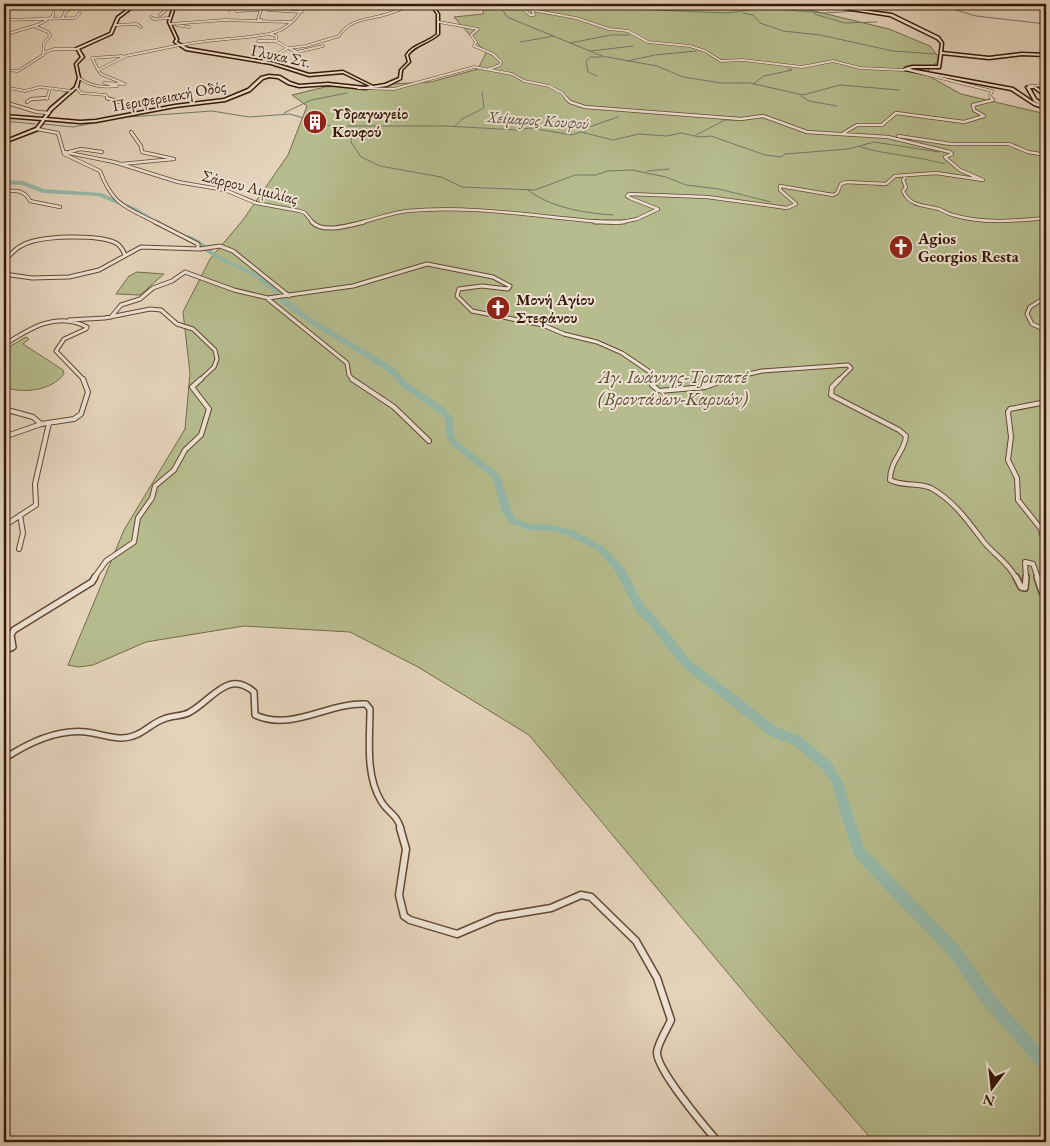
<svg xmlns="http://www.w3.org/2000/svg" width="1050" height="1146" font-family="'EB Garamond',serif">
  <style>
    .green { fill: #b6bc8e; stroke: #766a4a }
    .lines { fill: none; stroke-linecap: round; stroke-linejoin: round }
    .stream { stroke: #707969; stroke-width: 1 }
    .river { fill: #96b9ab; fill-rule: evenodd }
    .street-far5-casing { stroke: #624732; stroke-width: 3 }
    .street-far4-casing { stroke: #624732; stroke-width: 4 }
    .street-far3-casing { stroke: #624732; stroke-width: 5 }
    .street-far2-casing { stroke: #624732; stroke-width: 6 }
    .street-far1-casing { stroke: #624732; stroke-width: 8 }
    .street-casing { stroke: #624732; stroke-width: 9 }
    .secondary-casing { stroke: #371805; stroke-width: 3 }
    .street-far5 { stroke: #ede2d3; stroke-width: 2 }
    .street-far4 { stroke: #ede2d3; stroke-width: 2.5 }
    .street-far3 { stroke: #ede2d3; stroke-width: 3 }
    .street-far2 { stroke: #ede2d3; stroke-width: 4 }
    .street-far1 { stroke: #ede2d3; stroke-width: 5 }
    .street { stroke: #ede2d3; stroke-width: 6 }
    .secondary { fill: #ede2d3; fill-rule: evenodd }
    .labels { text-anchor: middle; dominant-baseline: central; stroke-width: 4; stroke-linejoin: round; paint-order: stroke }
    .far-street-label { font-size: 16px; fill: #371805; stroke: #ede2d3 }
    .far-poi-label { font-size: 16px; font-weight: bold; fill: #371805; stroke: #ede2d3; text-anchor: start }
    .far-water-label { font-size: 16px; font-style: italic; fill: #544837; stroke: #ede2d3 }
    .park-label { font-size: 19px; font-style: italic; fill: #5d492e; stroke: #ede2d3 }
  </style>
  <rect width="100%" height="100%" fill="#e4d3bb"/>
  <filter id="stains"><feTurbulence type="fractalNoise" baseFrequency=".004" numOctaves="4"/><feColorMatrix values="0 0 0 0 .2 0 0 0 0 .09 0 0 0 0 .02 0 0 0 .5 -.17"/></filter>
  <radialGradient id="worn" r=".72"><stop offset=".6" stop-color="#630" stop-opacity="0"/><stop offset="1" stop-color="#630" stop-opacity=".3"/></radialGradient>
  <path class="green" d="M484 4H785L889 29 930 46 940 59 925 74 961 94 1046 114V1142H874L758 1009 529 735 418 667 350 632 244 626 146 642 93 665 79 667 68 665 124 530 185 429 190 373 183 312 210 259 243 220 288 155 307 106 292 95 325 87 431 82 478 69 486 53 454 17 483 14Z
    M137 272 164 274 140 295 116 294 129 276Z
    M26 337 29 339 23 344 63 370 64 374C51 391 23 394 4 387V350Z"/>
  <g class="lines">
    <path class="stream" d="M589 4 632 9 727 13 765 8 823 13 859 11
      M936 4 976 16 1046 24
      M490 5 501 7 507 17 602 56 657 66 683 77 721 83H750L803 95 840 85 899 90
      M867 10 877 8
      M743 13 753 15 760 23 783 31 820 35 893 51 935 54
      M814 14 845 23 877 22
      M520 42 554 36
      M570 43 611 35H629
      M591 51 633 46
      M627 61 655 55 696 51
      M597 76 588 72 586 61 590 57H601
      M753 84 764 76 792 70 788 68
      M801 96 809 101 837 106
      M284 113 311 100 347 93
      M129 117 212 111 249 117 290 114 330 126H446L517 130 530 128 572 135 581 132 613 140 639 134 667 136 681 133 700 137 711 136 765 155 781 157 785 154 848 149 874 142 939 152
      M4 121 35 124
      M43 124 73 127 93 123
      M455 126 462 119 484 108 482 92
      M342 127 353 134 351 142 361 157 380 166 441 177 462 187 535 190 575 175H596L608 171 632 170 666 177 686 185 719 189 771 202
      M584 132 589 127 618 117
      M696 135 725 120H740
      M860 147C888 155 917 156 945 164
      M647 171 669 169
      M528 190C551 208 585 213 613 215"/>
    <path class="river" d="M4 180 23 181 44 189 101 193 136 208 168 227 163 228 132 210 98 196 43 193 22 185 4 184Z
      M183 235C195 234 209 249 220 256 242 269 263 272 281 292L275 293 255 277 219 260 183 237Z
      M280 298H286L311 318 393 367 409 384 443 407 453 418 454 434 457 441 500 475 512 512 516 519 529 524 551 525 573 530 604 547 623 566 645 607 653 614 690 660 778 728 800 736 831 762 842 780 864 848 960 947 992 993 1046 1054V1073L1041 1070 982 1003 950 957 854 856 831 782 823 770 792 744 770 736 682 666 645 620 637 613 615 571 598 551 567 535 551 531 528 530 510 523 502 512 493 478 450 444 446 434 445 418 442 415 403 388 387 371 306 321 280 302Z"/>
    <g class="street-far5-casing">
      <path id="street-far5" d="M51 4 59 5
        M315 4 325 8 329 4
        M417 4 433 6
        M513 4 520 6 530 15H534L532 10 576 18 609 29 628 31 648 42 690 46 705 51 721 61 743 60 802 67 833 61 860 68 904 70
        M229 10 231 7 263 5 268 10 302 12
        M236 11 261 10 258 19 261 20
        M160 15 168 8 173 9
        M63 17 65 12 75 6 70 4
        M151 17 154 19 169 18
        M4 20 75 18 80 13
        M439 22 478 29 471 35 476 42 474 46 493 54 501 62 500 65 489 69
        M170 24 225 20 290 22
        M115 25 137 24 141 27
        M177 25 189 27
        M4 35 40 24 53 16 54 9 60 4
        M258 41H277
        M182 45C211 39 240 39 269 34
        M289 48 306 46 339 36C349 19 367 20 384 15 394 12 404 8 414 4
        M290 49 297 52 323 46
        M43 53 54 49H77
        M262 62 288 48 277 42 276 36 269 34C286 30 297 20 305 4
        M4 68 6 70 4 73
        M905 69 992 91 990 96 992 99
        M6 70 18 71 43 55 44 43 50 36 48 32 34 26
        M98 70 92 58 122 56
        M79 78C90 86 104 88 117 86L104 83 125 84 101 74 98 70 126 56 180 45
        M1029 86 1044 85
        M4 87 25 91 40 87 72 91
        M76 87 81 93 106 95 108 99
        M358 88 394 89 474 67 512 74 524 81 549 86 562 93 567 99
        M47 99 50 89"/>
    </g>
    <g class="street-far4-casing">
      <path id="street-far4" d="M107 98 120 102
        M566 98 570 102 585 107 741 119 763 116 807 132 888 137 950 152 952 154 945 157 947 159 960 170 983 180 936 173 895 176 886 184 846 182 841 184 837 193 833 195 780 186V190L796 204 787 208 707 197 629 194 627 196 630 198 658 209 637 219 617 223
        M4 102 37 112 49 113
        M27 102 31 99 47 98
        M37 129 58 133 64 154 100 171C113 206 126 207 157 223
        M842 134 857 125H882L896 113 964 122 984 116 974 110 973 105 993 100 991 98
        M898 136 951 144H1009L1028 152 1046 155
        M64 152 114 162 178 182 225 190 256 203 300 211 305 213 313 223
        M69 152 81 149 102 152
        M121 164 174 159 142 152 141 146 131 132
        M907 175 903 180 906 187 903 191C910 207 925 205 939 209 944 211 948 214 953 215 982 224 1016 221 1046 218
        M4 191C15 190 25 190 30 201L60 207
        M359 223C375 219 391 213 407 211 476 204 547 219 616 223"/>
    </g>
    <g class="street-far3-casing">
      <path id="street-far3" d="M155 222 198 244V249
        M312 222C323 234 351 225 364 222
        M595 222H624
        M4 261C9 256 15 249 21 246 39 235 98 234 116 243 121 246 123 250 125 255
        M4 274 32 278 69 277 99 270 141 247 200 249 220 246 233 251 289 296
        M1046 297 1030 307 1027 314 1032 324 1046 330
        M268 299 347 363 349 375 353 380
        M111 317 121 305 140 299 153 288 172 281 185 272 234 290 268 298 353 286 427 264 493 277 510 286 508 289 482 286 459 289 457 296 472 311 543 325 564 334 597 342 622 353 650 372 651 380
        M69 320 105 318 150 309 161 310 177 324 193 329 215 350 217 359 214 367 200 380
        M4 345C30 328 57 311 87 327L86 329 64 339 56 351 84 380
        M723 380 762 371 848 365 851 368 839 380"/>
    </g>
    <g class="street-far2-casing">
      <path id="street-far2" d="M352 379 394 407 429 441
        M651 379 652 385 659 391 705 387 727 379
        M840 379 832 387 831 395 899 430 906 436C904 453 890 461 890 480 903 487 919 482 931 488 954 501 968 521 983 541 994 555 1008 562 1016 578
        M1046 402 1010 409 1008 412 1011 437 1008 460 1017 478 1018 500 1041 529 1046 550
        M4 409 33 417 41 424
        M4 437 41 424 74 419 81 414 88 392 83 379
        M4 526 36 505 35 484 49 423
        M19 549 23 533 20 515
        M94 578 106 561 134 542 138 518 152 498 155 486 174 470 185 450 201 435 209 409 192 387 201 379
        M1026 578 1025 562 1033 564 1038 578"/>
    </g>
    <g class="street-far1-casing">
      <path id="street-far1" d="M1016 577 1021 587 1025 588 1026 577
        M1037 577 1042 592 1046 595
        M4 651 13 647 11 635 14 630 92 582 95 577
        M4 759C28 743 56 729 86 732 104 734 120 743 138 734 147 730 154 722 164 719 172 715 182 717 190 712 212 700 228 669 254 692L255 715C293 732 328 702 366 704L370 709C370 738 365 775 381 801 388 813 397 814 401 829"/>
    </g>
    <g class="street-casing">
      <path id="street" d="M400 828 406 849 399 895 404 916 410 920 457 934 497 917 551 908 581 895 591 897 636 941 657 978 671 1020C667 1029 658 1043 657 1052 656 1069 705 1127 718 1142"/>
    </g>
    <g class="secondary-casing">
      <path id="secondary" d="M135 4H137L119 18 112 34 79 49 84 57 77 64 80 78 78 87 52 110 46 118 80 121 96 120 175 105 224 99 248 89 261 77 269 75 280 76 290 82 299 85 328 83 365 87 370 86 343 73 309 76 271 64 186 50 174 42 176 39 168 22 173 7 169 4H171L175 7 170 22 178 39 177 42 188 48 271 62 309 74 343 71 373 86 385 84 399 78 400 70 408 62 406 55C413 44 427 43 437 34V14L430 4H432L439 14V34C430 43 416 44 408 55L410 62 402 70 401 79 387 86 365 89 328 85 299 87 288 84 278 78 269 77 263 79 250 91 225 101 175 107 96 122 80 123 45 120 38 130 4 143V141L36 128 42 120 4 117V115L43 118 50 108 75 87 78 78 75 64 81 57 76 48 110 33 117 17Z
        M813 4H817L892 14 939 37 943 43 942 52 989 57 1022 53 1046 54V56L1022 55 989 59 942 54 940 68H912L910 69 1013 88 1032 101 1041 105 1034 101 1026 87C1036 84 1039 89 1046 95V97L1034 88H1030L1036 99 1046 105V106L1040 107 1034 105 1011 90 905 70V68L912 66H938L941 43 937 39 890 16Z"/>
    </g>
    <use href="#street-far5" class="street-far5"/>
    <use href="#street-far4" class="street-far4"/>
    <use href="#street-far3" class="street-far3"/>
    <use href="#street-far2" class="street-far2"/>
    <use href="#street-far1" class="street-far1"/>
    <use href="#street" class="street"/>
    <use href="#secondary" class="secondary"/>
  </g>
  <defs>
    <g id="building-disc" transform="scale(1.25)"><circle r="9.5" fill="#8f2418" stroke="#ede2d3"/><path d="M-4-6H4V6H1V3H-1V6H-4ZM-2.5-4.3h1.7v1.8h-1.7ZM.8-4.3h1.7v1.8H.8ZM-2.5-1h1.7V.8h-1.7ZM.8-1h1.7V.8H.8Z" fill="#fff"/></g>
    <g id="church-disc" transform="scale(1.25)"><circle r="9.5" fill="#8f2418" stroke="#ede2d3"/><path d="M-1.2-6h2.4v3.5h3.3v2.4h-3.3V6h-2.4V-.1h-3.3v-2.4h3.3Z" fill="#fff"/></g>
  </defs>
  <g fill-rule="evenodd">
    <use href="#building-disc" x="315" y="122"/>
    <use href="#church-disc" x="901" y="247"/>
    <use href="#church-disc" x="498" y="308"/>
  </g>
  <g class="labels">
    <g class="far-street-label">
      <text transform="translate(281 56) rotate(12)">Γλυκα Στ.</text>
      <text transform="translate(169 96) rotate(-10)">Περιφερειακή Οδός</text>
      <text transform="translate(250 187) rotate(14)">Σάρρου Αιμιλίας</text>
    </g>
    <g class="far-poi-label">
      <text x="332" y="113">Υδραγωγείο<tspan x="332" dy="18">Κουφού</tspan></text>
      <text x="918" y="238">Agios<tspan x="918" dy="18">Georgios Resta</tspan></text>
      <text x="516" y="299">Μονή Αγίου<tspan x="516" dy="18">Στεφάνου</tspan></text>
    </g>
    <g class="far-water-label">
      <text transform="translate(538 120) rotate(4)">Χείμαρος Κουφού</text>
    </g>
    <g class="park-label">
      <text x="673" y="376">Άγ. Ιωάννης-Τριπατέ<tspan x="673" dy="22">(Βροντάδων-Καρυών)</tspan></text>
    </g>
  </g>
  <rect width="1050" height="1146" fill="none" stroke="#e4d3bb" stroke-width="20"/>
  <rect x="5" y="5" width="1040" height="1136" fill="none" stroke="#371805" stroke-width="2.5"/>
  <rect x="10" y="10" width="1030" height="1126" fill="none" stroke="#371805"/>
  <g transform="translate(992 1088) rotate(195)" stroke="#ede2d3" stroke-width="4" paint-order="stroke">
  <path d="M0-4L9 19L0 12L-9 19Z" fill="#371805"/>
  <text y="-8" font-size="14" font-weight="bold" text-anchor="middle" fill="#371805">N</text>
  </g>
  <rect width="100%" height="100%" filter="url(#stains)"/>
  <rect width="100%" height="100%" fill="url(#worn)"/>
</svg>
